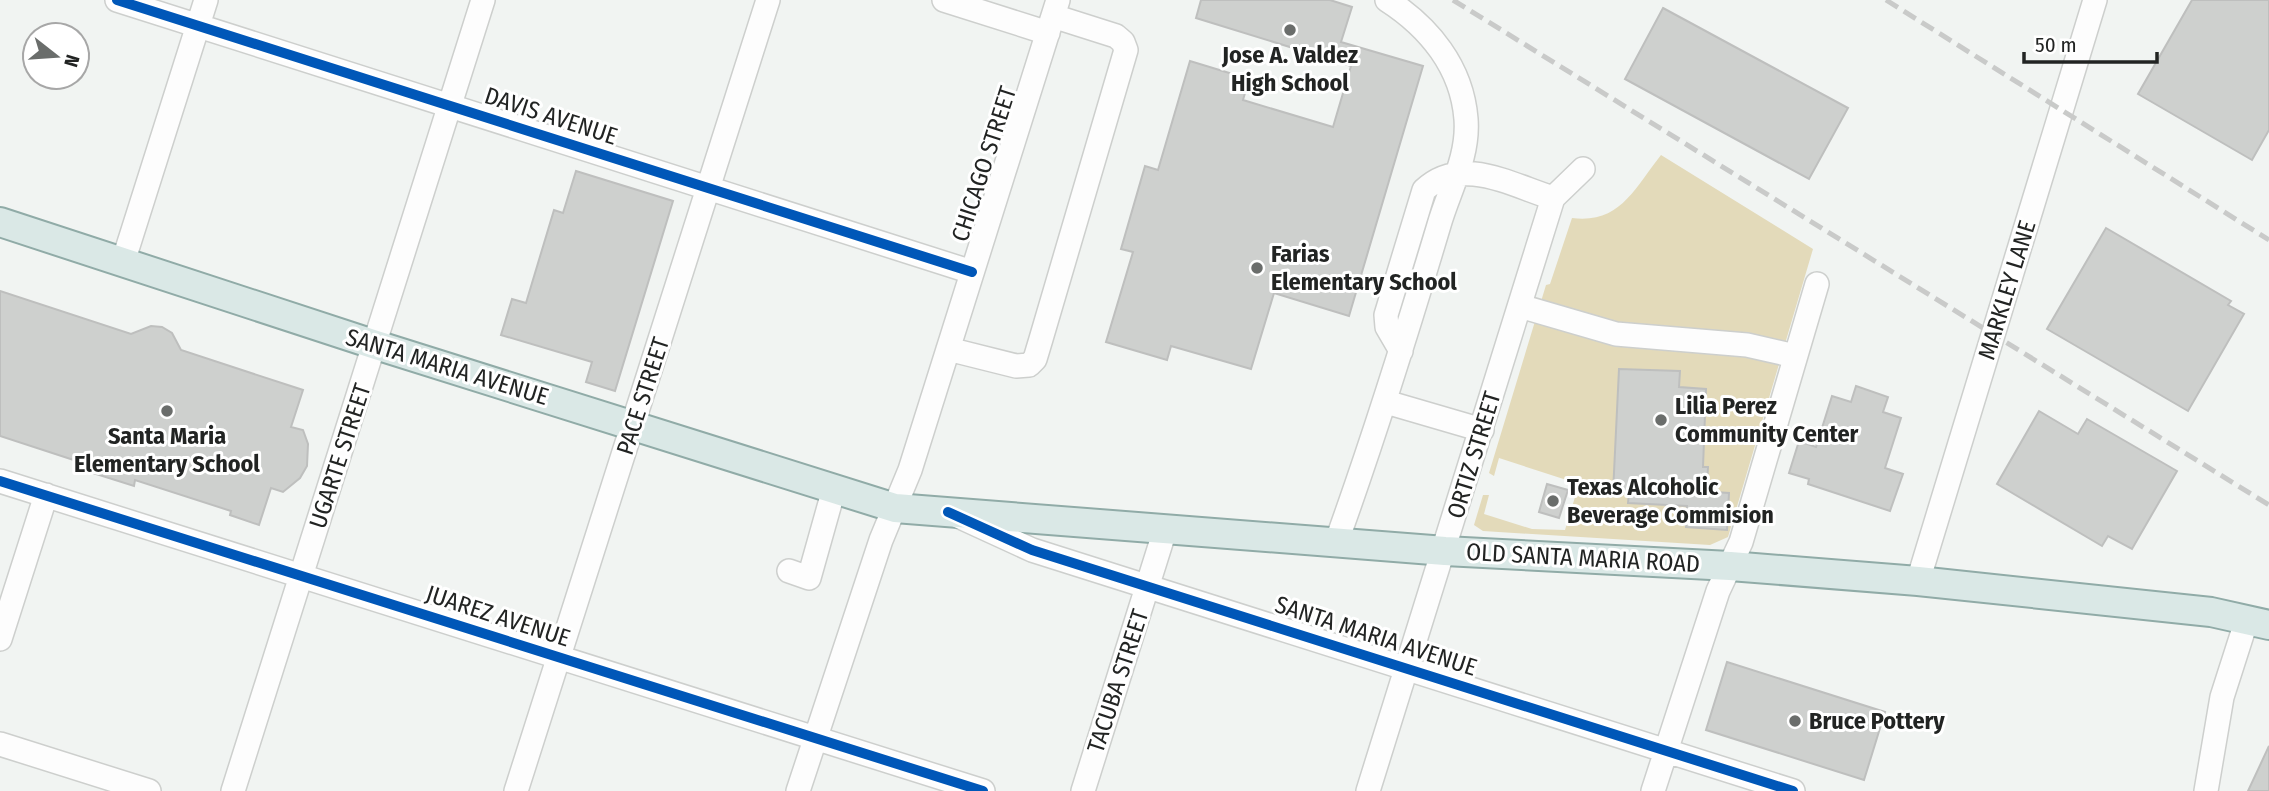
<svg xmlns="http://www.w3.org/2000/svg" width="2269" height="791" font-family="'Fira Sans Condensed',sans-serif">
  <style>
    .green { fill: #e3daba }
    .building { fill: #ced0ce; stroke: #bebfbe; stroke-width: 2 }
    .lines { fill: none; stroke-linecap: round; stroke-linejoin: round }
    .minor-casing { stroke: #cdcfcd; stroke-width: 26 }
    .major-casing { stroke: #90aba7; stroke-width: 32 }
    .minor { stroke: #fdfdfd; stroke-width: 23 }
    .major { stroke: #dae8e6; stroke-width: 28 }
    .rail { stroke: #c9cac9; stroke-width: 5; stroke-dasharray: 14 7; stroke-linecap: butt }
    .cycleway-casing { stroke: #fff; stroke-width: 15 }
    .cycleway { stroke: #0057b8; stroke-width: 10 }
    .poi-dot { fill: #6a6d6b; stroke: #fff; stroke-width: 2.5 }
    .labels { text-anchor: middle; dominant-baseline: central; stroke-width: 6; stroke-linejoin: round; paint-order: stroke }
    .poi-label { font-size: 24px; font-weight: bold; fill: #222423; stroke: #fff; text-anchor: start }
    .street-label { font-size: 24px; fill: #222423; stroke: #fff }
  </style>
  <rect width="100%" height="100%" fill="#f1f4f2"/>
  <path class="green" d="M1661 155 1813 249 1728 537 1710 545 1483 531 1474 525 1483 495H1489L1484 514 1532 529 1565 530 1579 484 1499 458 1494 476 1489 473 1546 285 1550 284 1572 218C1620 224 1634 189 1661 155Z"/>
  <path class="building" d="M1201 0H1330L1352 7 1341 42 1423 66 1349 316 1274 293 1251 369 1171 346 1167 360 1106 342 1133 252 1121 249 1145 166 1158 170 1190 61 1249 79 1243 100 1333 127 1351 66 1196 18Z
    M2192 0H2269V130L2252 160 2138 94Z
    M1663 8 1848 108 1809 179 1625 79Z
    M576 171 673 201 615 391 586 382 592 362 501 335 512 299 526 303 554 210 563 213Z
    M2106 228 2231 301 2228 305 2244 314 2188 411 2047 329Z
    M0 291 131 334 151 326 162 327 172 333 181 350 303 390 291 427 303 430 308 444 307 466 300 478 283 492 271 488 259 525 230 515 231 511 135 480 134 486 90 472 92 466 0 436Z
    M1619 369 1680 371 1679 387 1706 389 1703 467H1708L1707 484 1714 492 1729 493 1727 530 1686 527 1687 506 1628 503 1629 493H1613Z
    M1856 386 1888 397 1883 412 1901 418 1885 468 1903 474 1890 511 1808 484 1809 479 1789 473 1799 441 1816 447 1832 396 1851 402Z
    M2039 411 2078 434 2087 419 2177 471 2132 549 2108 536 2102 546 1997 484Z
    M1547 484 1568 490 1559 518 1539 512Z
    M1727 662 1885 712 1864 780 1706 730Z
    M2269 746V791H2248Z"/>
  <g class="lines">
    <g class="minor-casing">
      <path id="minor" d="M117 0 972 272
        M944 0 1048 33
        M123 262 206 0
        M1520 306 1616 334 1747 345 1795 356
        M948 349 1016 366 1029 365 1035 359 1041 339 1126 50 1123 42 1116 36 1053 16
        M1401 351 1387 327 1386 315 1424 190C1461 155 1511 185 1553 198
        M1386 402 1482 430
        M0 481 983 791
        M958 516 1032 550 1793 791
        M1336 543C1374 438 1407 332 1439 225 1449 190 1469 157 1466 119 1462 67 1429 27 1387 0
        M789 571 809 578 834 489
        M1918 581 2095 0
        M0 639 46 495
        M0 744 149 791
        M233 791 483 0
        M516 791 768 0
        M798 791 881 540 910 470 1058 0
        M1083 791 1165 530
        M1368 791 1553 198 1583 169
        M1653 791 1718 591 1741 542 1817 284
        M2206 791 2222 697 2247 619"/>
    </g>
    <g class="major-casing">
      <path id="major" d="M0 222 376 345 895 508 1445 551 1730 566 1918 581 2211 612 2269 625"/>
    </g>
    <use href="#minor" class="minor"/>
    <use href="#major" class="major"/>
    <path class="rail" d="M1453 0 2269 505
      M1886 0 2269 240"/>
    <g class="cycleway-casing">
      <path id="cycleway" d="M117 0 972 272
        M0 481 983 791
        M948 512 1032 550 1793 791"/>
    </g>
    <use href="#cycleway" class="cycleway"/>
  </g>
  <g class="poi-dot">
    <circle cx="1290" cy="30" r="7"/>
    <circle cx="1257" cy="268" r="7"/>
    <circle cx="167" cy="411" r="7"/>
    <circle cx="1661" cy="420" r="7"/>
    <circle cx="1553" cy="501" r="7"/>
    <circle cx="1795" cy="721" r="7"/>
  </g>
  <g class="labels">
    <g class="poi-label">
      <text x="1290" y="55" text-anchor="middle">Jose A. Valdez<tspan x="1290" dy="28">High School</tspan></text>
      <text x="1271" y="254">Farias<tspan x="1271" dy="28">Elementary School</tspan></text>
      <text x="1675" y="406">Lilia Perez<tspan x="1675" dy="28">Community Center</tspan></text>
      <text x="167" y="436" text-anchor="middle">Santa Maria<tspan x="167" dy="28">Elementary School</tspan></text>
      <text x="1567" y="487">Texas Alcoholic<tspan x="1567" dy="28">Beverage Commision</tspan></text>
      <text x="1809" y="721">Bruce Pottery</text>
    </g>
    <g class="street-label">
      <text transform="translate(551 116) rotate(18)">DAVIS AVENUE</text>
      <text transform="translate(984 164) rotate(-72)">CHICAGO STREET</text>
      <text transform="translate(2007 290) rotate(-73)">MARKLEY LANE</text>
      <text transform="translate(447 367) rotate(17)">SANTA MARIA AVENUE</text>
      <text transform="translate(643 396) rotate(-72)">PACE STREET</text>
      <text transform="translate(1474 455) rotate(-73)">ORTIZ STREET</text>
      <text transform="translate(340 456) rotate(-72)">UGARTE STREET</text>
      <text transform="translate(1583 558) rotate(3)">OLD SANTA MARIA ROAD</text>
      <text transform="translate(498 616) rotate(18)">JUAREZ AVENUE</text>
      <text transform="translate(1376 636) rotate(18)">SANTA MARIA AVENUE</text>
      <text transform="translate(1118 681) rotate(-72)">TACUBA STREET</text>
    </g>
  </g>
  <g transform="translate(56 56) rotate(107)"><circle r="33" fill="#ffffff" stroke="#a7a7a7" stroke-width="2"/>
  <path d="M0-5L12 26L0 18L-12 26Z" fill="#6a6d6b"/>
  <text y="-10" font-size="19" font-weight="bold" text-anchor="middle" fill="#222423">N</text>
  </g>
  <path d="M2024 52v10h133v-10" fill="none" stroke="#222423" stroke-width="3.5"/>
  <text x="2035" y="52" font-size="21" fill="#222423" stroke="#ffffff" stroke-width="5" paint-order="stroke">50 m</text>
</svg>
